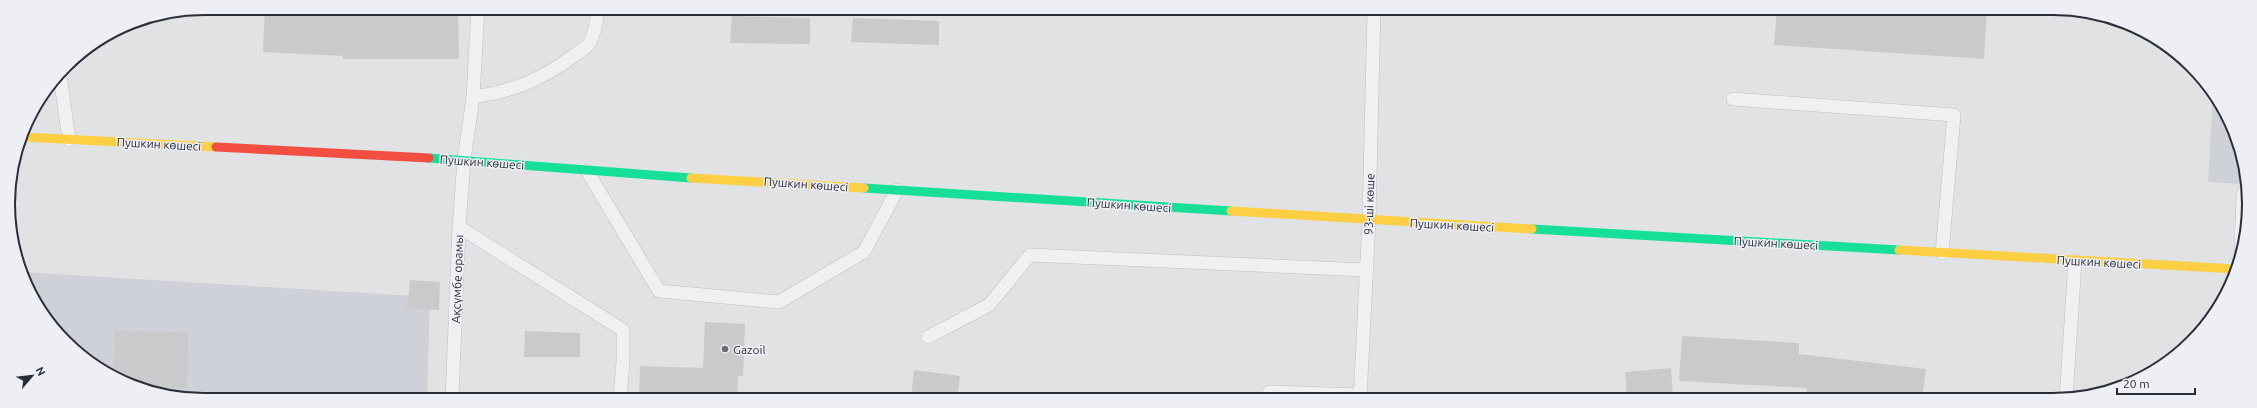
<svg xmlns="http://www.w3.org/2000/svg" width="2257" height="408" font-family="Ubuntu,sans-serif">
  <style>
    .built { fill: #ced1d7 }
    .building { fill: #c8cacc }
    .lines { fill: none; stroke-linecap: round; stroke-linejoin: round }
    .lane-casing { stroke: #bec0c2; stroke-width: 14 }
    .lane { stroke: #eff0f1; stroke-width: 13 }
    .fast { stroke: #16e098; stroke-width: 9 }
    .slow { stroke: #ffcf43; stroke-width: 9 }
    .jam { stroke: #f24e42; stroke-width: 9 }
    .poi-dot { fill: #696d76; stroke: #edeff4; stroke-width: 1.5 }
    .labels { text-anchor: middle; dominant-baseline: central; stroke-width: 3; stroke-linejoin: round; paint-order: stroke }
    .street-label { font-size: 12px; fill: #292e3b; stroke: #edeff4 }
    .poi-label { font-size: 12px; fill: #292e3b; stroke: #edeff4; text-anchor: start }
    .rim { fill: none; stroke: #292e3b; stroke-width: 2 }
  </style>
  <rect width="100%" height="100%" fill="#e0e2e4"/>
  <path class="built" d="M2213 94 2242 153 2244 184 2208 182Z
    M21 272 430 297 427 399 179 398 117 380 56 333Z"/>
  <path class="building" d="M265 8H458L459 59H343V56L263 52Z
    M1777 9 1987 10 1984 59 1774 45Z
    M732 16 810 18V44L730 43Z
    M853 18 939 21V45L851 42Z
    M410 280 440 282 439 310 407 309Z
    M705 322 745 324 743 376H738L737 399 679 396V399H639L640 366 703 368Z
    M115 330 188 333 187 388 140 387 114 377Z
    M525 331 580 333V357H524Z
    M1682 336 1799 343V354L1926 369 1922 399H1840L1806 395 1807 388 1679 381Z
    M1671 368 1673 399H1627L1625 372Z
    M914 370 960 376 957 399H911Z"/>
  <g class="lines">
    <g class="lane-casing">
      <path id="lane" d="M58 75 61 82 69 140
        M473 97C513 91 539 81 572 57 577 53 585 49 589 44 595 33 597 20 598 8
        M1733 99 1954 115 1942 253
        M587 171 659 291 779 302 864 252 897 190
        M459 227 623 330V362L620 399
        M2241 250 2243 195 2245 191
        M928 337 989 305 1030 255 1366 270
        M1269 392 1360 395
        M452 399 459 227 464 160 473 97 478 8
        M1360 399 1369 220 1374 9
        M2066 399 2075 261"/>
    </g>
    <use href="#lane" class="lane"/>
    <path class="fast" d="M429 158 691 178
      M864 188 1231 211
      M1532 229 1899 250"/>
    <path class="slow" d="M23 137 216 147
      M691 178 864 188
      M1231 211 1532 229
      M1899 250 2235 269"/>
    <path class="jam" d="M216 147 429 158"/>
  </g>
  <circle class="poi-dot" cx="725" cy="349" r="4"/>
  <g class="labels">
    <g class="street-label">
      <text transform="translate(159 144) rotate(3)">Пушкин көшесі</text>
      <text transform="translate(482 162) rotate(4)">Пушкин көшесі</text>
      <text transform="translate(806 184) rotate(4)">Пушкин көшесі</text>
      <text transform="translate(1369 204) rotate(-88)">93-ші көше</text>
      <text transform="translate(1129 205) rotate(4)">Пушкин көшесі</text>
      <text transform="translate(1452 225) rotate(3)">Пушкин көшесі</text>
      <text transform="translate(1776 243) rotate(3)">Пушкин көшесі</text>
      <text transform="translate(2099 262) rotate(3)">Пушкин көшесі</text>
      <text transform="translate(457 279) rotate(-88)">Ақсүмбе орамы</text>
    </g>
    <g class="poi-label">
      <text x="733" y="349">Gazoil</text>
    </g>
  </g>
  <path d="M0 0H2257V408H0ZM204 15H2053A189 189 0 0 1 2242 204V204A189 189 0 0 1 2053 393H204A189 189 0 0 1 15 204V204A189 189 0 0 1 204 15Z" fill="#edeff4" fill-rule="evenodd"/>
  <path class="rim" d="M204 15H2053A189 189 0 0 1 2242 204V204A189 189 0 0 1 2053 393H204A189 189 0 0 1 15 204V204A189 189 0 0 1 204 15Z"/>
  <g transform="translate(32 376) rotate(62)" stroke="#edeff4" stroke-width="3" paint-order="stroke">
  <path d="M0-3L7 15L0 10L-7 15Z" fill="#292e3b"/>
  <text y="-6" font-size="11" font-weight="bold" text-anchor="middle" fill="#292e3b">N</text>
  </g>
  <path d="M2117 388v6h78v-6" fill="none" stroke="#292e3b" stroke-width="2"/>
  <text x="2123" y="388" font-size="12" fill="#292e3b" stroke="#edeff4" stroke-width="3" paint-order="stroke">20 m</text>
</svg>
